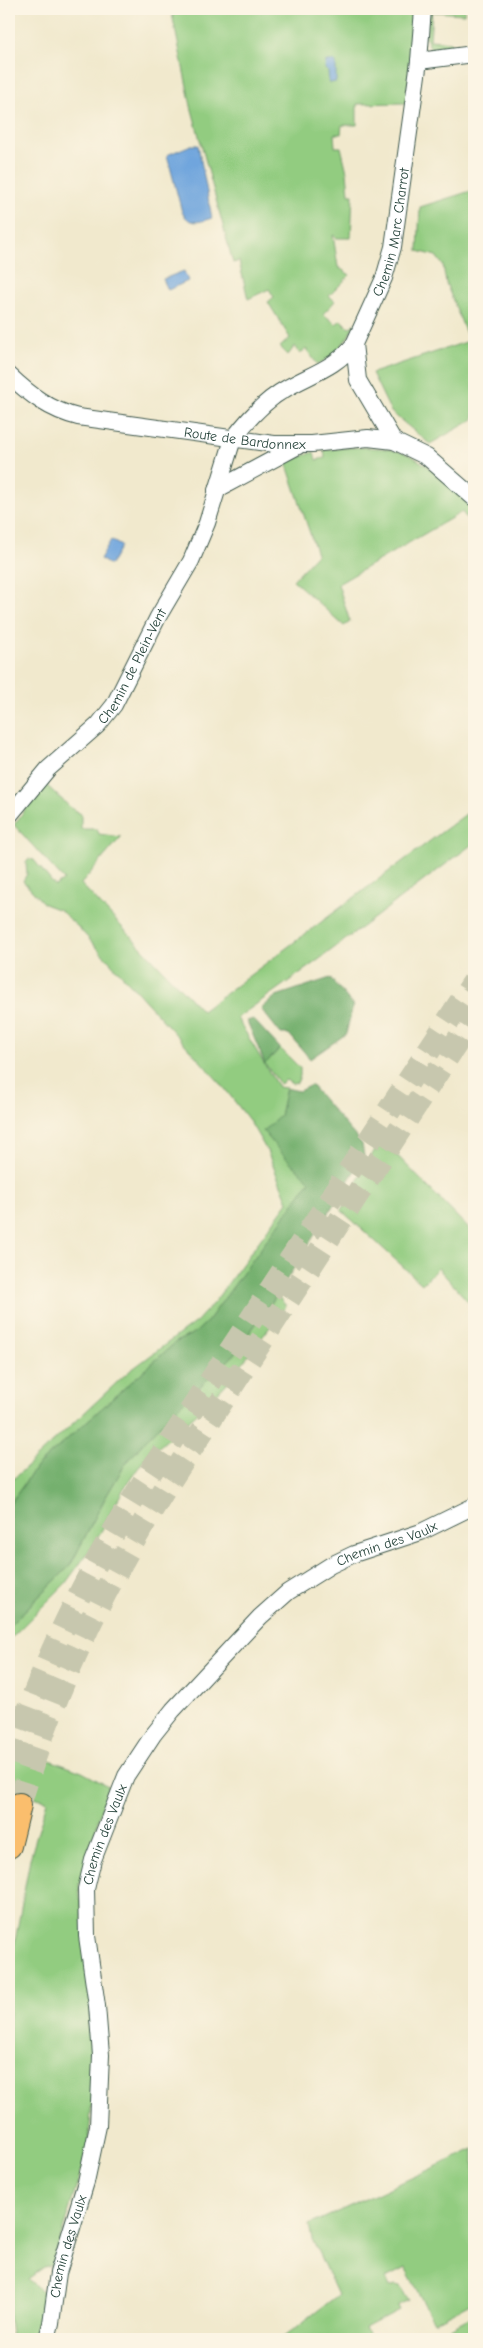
<svg xmlns="http://www.w3.org/2000/svg" width="483" height="2348" font-family="'Comic Neue',sans-serif">
  <style>
    .green { fill: #92cc80; stroke: #58845a }
    .forest { fill: #75b06e; stroke: #4a7651 }
    .water { fill: #70a5dd; stroke: #487188 }
    .lines { fill: none; stroke-linecap: round; stroke-linejoin: round }
    .highway-tunnel { stroke: #c7c7ae; stroke-width: 24; stroke-dasharray: 24 12; stroke-linecap: butt }
    .minor-casing { stroke: #3e574b; stroke-width: 18 }
    .highway-casing { stroke: #3e574b; stroke-width: 26 }
    .minor { stroke: #fff; stroke-width: 16 }
    .highway { stroke: #fabe6d; stroke-width: 24 }
    .labels { text-anchor: middle; dominant-baseline: central; stroke-width: 4.5; stroke-linejoin: round; paint-order: stroke }
    .street-label { font-size: 14px; fill: #1f3d34; stroke: #fcf5e5 }
  </style>
  <rect width="100%" height="100%" fill="#fcf5e5"/>
  <filter id="ink" filterUnits="userSpaceOnUse"><feTurbulence type="fractalNoise" baseFrequency=".02" numOctaves="2"/><feDisplacementMap in="SourceGraphic" scale="10" xChannelSelector="R" yChannelSelector="G"/><feConvolveMatrix kernelMatrix="1 2 1 2 8 2 1 2 1" color-interpolation-filters="sRGB"/></filter>
  <filter id="wash" filterUnits="userSpaceOnUse"><feTurbulence type="fractalNoise" baseFrequency=".0096" numOctaves="4" result="noise"/><feDisplacementMap in="SourceGraphic" scale="20" xChannelSelector="R" yChannelSelector="G"/><feGaussianBlur stdDeviation="1.12" result="paint"/><feColorMatrix in="noise" values="0 0 0 0 0 0 0 0 0 0 0 0 0 0 0 0 0 1.4 0 .05"/><feComposite in="paint" operator="in"/></filter>
  <g filter="url(#wash)">
    <rect width="100%" height="100%" fill="#f1e9cd"/>
    <path class="green" d="M171 9H417L406 103 357 104V125H342L341 134H334L335 147H341L347 172 349 194H353L351 238H337L333 235 338 267 350 275 329 296 335 301 323 314 336 324 341 320 349 328 355 323C347 342 336 354 318 365L306 349 300 354 295 346 288 355 280 347 290 338 268 302 274 297 269 289 248 299 239 261 233 263 191 106Z
      M428 9H465L464 14 432 12 430 40 451 42V51L432 52 426 38Z
      M474 190V419L430 444 391 412 372 373 469 341 446 283 443 265 436 256 418 251 420 207Z
      M343 448C365 447 394 446 415 458 436 470 455 491 474 507V529L462 512 338 584 350 622 344 626 293 580 317 554 286 462 314 452 316 460 325 458 324 450Z
      M44 783 70 807 81 814V829H97L99 834 121 837 81 884 202 1011 474 808V843L317 961 237 1018 278 1087 286 1088 280 1116 284 1156 311 1181 208 1321 196 1332 176 1342 37 1466 9 1505V1483L127 1373 197 1321 215 1301 288 1202 267 1151 249 1120 222 1085 78 927 60 910 44 904 23 881 27 874 26 863 29 859 34 860 55 886 64 880 14 825Z
      M280 1048 300 1068V1076L297 1083 292 1084 286 1080 280 1084 265 1064Z
      M381 1139 474 1234V1308L438 1268 422 1284 341 1210Z
      M277 1295 286 1306 228 1382 204 1407 143 1461 123 1490 95 1543 65 1584 9 1640V1626L70 1566 104 1500 124 1466 143 1443 183 1402 231 1358Z
      M9 1745 82 1772 108 1786 79 1886 96 2049 88 2150 52 2265 44 2267 28 2279 48 2297 43 2325 31 2339H12L9 2320V1991L14 1947 30 1859 47 1801 9 1789Z
      M474 2149V2301L434 2322 405 2268 386 2278 390 2287 395 2285 400 2286 408 2300 397 2306 399 2310 365 2328 371 2339H281L338 2295 312 2239 309 2225Z
      M474 2315V2339H430Z"/>
    <path class="forest" d="M330 978 353 1005 346 1034 310 1059 289 1034H281L261 1009 276 996Z
      M253 1019 280 1048 265 1064 247 1021Z
      M311 1085 362 1144 364 1156 277 1295 231 1358 183 1402 143 1443 124 1466 104 1500 70 1566 9 1626V1505L37 1466 176 1342 196 1332 208 1321 310 1181 284 1156 263 1131 280 1116 286 1088 299 1091Z"/>
    <path class="water" d="M326 61H333L336 63V82L329 83 328 71 325 69Z
      M191 145H198L212 218C199 222 190 226 182 212L167 155Z
      M184 271 188 281 168 290 163 279Z
      M111 540 121 546 110 565 100 559Z"/>
  </g>
  <g filter="url(#ink)">
    <g class="lines">
      <path class="highway-tunnel" d="M9 1763C42 1664 85 1577 140 1488L474 982
        M19 1805C54 1689 101 1591 165 1488L474 1016"/>
      <g class="minor-casing">
        <g id="minor">
          <path d="M419 61 474 54"/>
          <path id="s1" d="M9 375C30 395 50 410 78 417L274 444H312L368 438 394 441 427 457 474 498"/>
          <path id="s2" d="M394 441 358 380 354 344 384 278 393 247 419 61 423 9"/>
          <path d="M216 490 298 446"/>
          <path id="s3" d="M9 816 48 769 98 725 114 705 158 617 191 561 207 523 233 439C248 419 265 400 287 388 311 374 337 367 354 344"/>
          <path id="s4" d="M47 2339 51 2323 58 2273 86 2182 98 2126 101 2055 97 2006 87 1936 86 1889 93 1860 126 1776 153 1735 173 1710 260 1617 288 1592 331 1565 354 1554 421 1532 474 1506"/>
        </g>
      </g>
      <g class="highway-casing">
        <path id="highway" d="M9 1846 19 1805"/>
      </g>
      <use href="#minor" class="minor"/>
      <use href="#highway" class="highway"/>
    </g>
  </g>
  <g class="labels">
    <g class="street-label">
      <text stroke="none"><textPath href="#s2" startOffset="226">Chemin Marc Charrot</textPath></text>
      <text stroke="none"><textPath href="#s1" startOffset="250">Route de Bardonnex</textPath></text>
      <text stroke="none"><textPath href="#s3" startOffset="196">Chemin de Plein-Vent</textPath></text>
      <text stroke="none"><textPath href="#s4" startOffset="934">Chemin des Vaulx</textPath></text>
      <text stroke="none"><textPath href="#s4" startOffset="515">Chemin des Vaulx</textPath></text>
      <text stroke="none"><textPath href="#s4" startOffset="95">Chemin des Vaulx</textPath></text>
    </g>
  </g>
  <rect width="483" height="2348" fill="none" stroke="#fcf5e5" stroke-width="30"/>
</svg>
